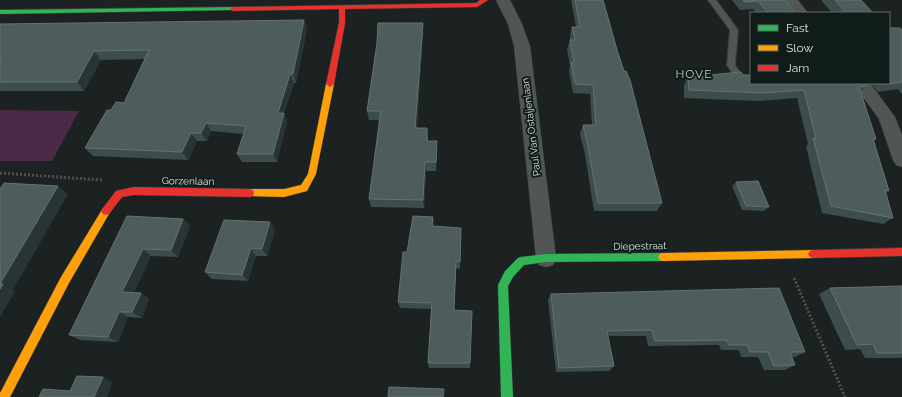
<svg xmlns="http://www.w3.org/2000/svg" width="902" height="397" font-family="Raleway,sans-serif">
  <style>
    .green { fill: #4c2946 }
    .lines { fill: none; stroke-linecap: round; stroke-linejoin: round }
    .lane-casing { stroke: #383e3d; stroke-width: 2 }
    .street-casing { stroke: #383e3d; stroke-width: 1 }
    .fast-casing { stroke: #383e3d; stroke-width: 1 }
    .slow-casing { stroke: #383e3d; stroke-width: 1 }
    .jam-casing { stroke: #383e3d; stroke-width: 1 }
    .path { stroke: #4c5250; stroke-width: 3; stroke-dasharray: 2 2; stroke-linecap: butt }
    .lane { fill: #515655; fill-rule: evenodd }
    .street { fill: #515655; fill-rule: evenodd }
    .fast { fill: #30b455; fill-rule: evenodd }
    .slow { fill: #ff9f0a; fill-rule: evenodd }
    .jam { fill: #e5322d; fill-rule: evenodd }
    .wall { fill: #3d4d4b }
    .shaded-wall { fill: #293534 }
    .building { fill: #4e5d5b; stroke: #647270 }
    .labels { text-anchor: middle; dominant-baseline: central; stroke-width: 4; stroke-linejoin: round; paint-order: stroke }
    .street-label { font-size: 10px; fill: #dae2e0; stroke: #101c19 }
    .quarter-label { font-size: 12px; letter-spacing: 1px; fill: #bdccc8; stroke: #101c19 }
  </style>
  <rect width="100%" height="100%" fill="#1c2221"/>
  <path class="green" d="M0 110 79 111 52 161H0Z"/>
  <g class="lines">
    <g class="lane-casing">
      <path id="lane" d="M708 0H716L738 30 735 65 745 80 744 82H738L727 65 730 30Z"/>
    </g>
    <g class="street-casing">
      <path id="street" d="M496 0H510L522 24 530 46 556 258 553 265 546 267 539 265 536 258 514 46 508 24Z
        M783 0H798L808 13H793Z
        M853 83H870L895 117 902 135V167L896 165 893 160 879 119Z"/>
    </g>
    <g class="fast-casing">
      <path id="fast" d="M233 7 235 8V10L0 14V10Z
        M663 253 666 254 668 257 666 260 663 261 546 262 524 265 513 277 508 286 513 397H501L498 285 505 271 518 258 521 257 546 254Z"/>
    </g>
    <g class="slow-casing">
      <path id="slow" d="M330 81 334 84 316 174 307 191 284 197 247 196 246 193 247 190 250 189H284L301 185 308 174 326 84Z
        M106 207 109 208 111 211 109 214 69 283 10 397H0V393L61 277 103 208Z
        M813 250 816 251 818 254 816 257 813 258 663 261 660 260 658 257 660 254 663 253Z"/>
    </g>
    <g class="jam-casing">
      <path id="jam" d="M480 0H488L477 7 345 9V23L334 84 330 87 326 84 339 23V9L233 11 230 9 233 7 476 3Z
        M134 187 250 189 253 190 254 193 253 196 250 197 134 195 122 197 109 214 106 215 103 214 101 211 103 208 116 191Z
        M902 248V256L813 258 810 257 808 254 810 251 813 250Z"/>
    </g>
    <path class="path" d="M0 173 102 180
      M794 278 845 397"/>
    <use href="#lane" class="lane"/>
    <use href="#street" class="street"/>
    <use href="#fast" class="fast"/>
    <use href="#slow" class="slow"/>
    <use href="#jam" class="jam"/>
  </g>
  <path class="wall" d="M571 0H603L662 203 657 211H594L585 154 580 134 583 125H592L590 94 573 93 569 71 570 66 567 49 570 40V36L572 27H576Z
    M732 0H785L795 13H756L753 9 740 10Z
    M821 0H861L873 13H832Z
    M304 20 307 29 296 83H294L284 113 287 121 277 162H242L237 154 244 134 211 131 207 141H197L188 160 93 156 85 148 124 103 145 59 101 60 84 91H0V24Z
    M902 30V94L898 89 878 92 871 83H889Z
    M423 32 417 128H427L428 141 437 150 436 171H426L424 208 371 207 369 199 379 120H369L367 111Z
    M751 73 867 86 861 92 876 139 874 141 889 191 885 193 893 218 883 224 822 213 806 146 808 144 797 98 759 101 684 98V85L688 77 749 75Z
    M736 182 769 207 764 211 742 210 732 186Z
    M127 216 183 219 190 226 178 257 151 256 134 292 141 293 149 299 142 318 128 317 118 342 80 340 69 335Z
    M433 217 434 226 461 228 460 269 456 268 454 310 470 363V368H429L428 363 431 309 400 308 398 302Z
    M270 222 275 230 267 256H256L248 281 212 279 205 272Z
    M902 286V358H865L860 349 845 350 819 294 830 288Z
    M551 294 805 352 795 357H792L795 365 785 370H764L758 357H741L739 350H721L719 345 648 346 646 336H608L614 366 609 371 556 372 548 300Z"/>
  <path class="shaded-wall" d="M304 20 307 29 296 83 293 74Z
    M423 23V32L416 137 415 128Z
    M94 51 101 60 84 91 77 82Z
    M290 74 294 83 284 113 287 121 277 162 273 154 278 113Z
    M206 123 211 131 207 141 201 133Z
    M191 133 197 141 188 160 182 152Z
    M437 141V150L436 171V162Z
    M425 162 426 171 424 208 423 200Z
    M58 186 68 194 13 290 15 291 0 318V284Z
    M433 217 434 224 432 233V226Z
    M183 219 190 226 178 257 171 250Z
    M270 222 275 230 267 256 262 249Z
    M251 248 256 256 248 281 242 275Z
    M143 249 151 256 131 298 122 292Z
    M141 293 149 299 142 318 132 312Z
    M119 312 128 317 118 342 108 337Z
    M103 377 113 382 107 397H94Z"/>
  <path class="building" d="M575 0H603L617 50 624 71H626L630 80 662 203H598L588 146 583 125H596L593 85 575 84 571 62H574L570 40H575L572 27H580Z
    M743 0H785L795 13H768L758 1 745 2Z
    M835 0H861L873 13H846Z
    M304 20 293 74H290L278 113H284L273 154H237L246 126 206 123 201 133H191L182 152 85 148 107 110H111L116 102 124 103 149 50 94 51 77 82H0V64L1 63H0V24Z
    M378 23H423L415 128H427V141H437L436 162H425L423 200 369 199 381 111H367L377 43Z
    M889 28H900L902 30V82L886 84V83H889Z
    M741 72 743 75H750L751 73V83H865L867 86 859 87 876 139H873L889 191 885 190 893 218 831 206 813 138 816 139 804 90 765 93 689 90 688 77Z
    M758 181 769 207 746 206 736 182Z
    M4 183 58 186 0 284V188H1Z
    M127 216 183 219 171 250 143 249 122 292 141 293 132 312H119L108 337 69 335Z
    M413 216 433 217 432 226 461 228 460 262 456 261 454 310 472 311 470 363H428L432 303 398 302 403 252H407Z
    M224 220 270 222 262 249 251 248 242 275 205 272Z
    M0 284H3L0 289Z
    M902 286V353H877L873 344 857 345 830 288Z
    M779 288 805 352H790L795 365 774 366 768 352H750L747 345H729L727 340 655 341 652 330 607 331 614 366 559 368 551 294Z
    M77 376 103 377 94 397H39L43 389 70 391Z
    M389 387 444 389 443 397H388Z"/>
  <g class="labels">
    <g class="street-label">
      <text transform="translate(531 127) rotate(-97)">Paul Van Ostaijenlaan</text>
      <text transform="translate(188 181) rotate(1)">Gorzenlaan</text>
      <text transform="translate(640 246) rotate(-1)">Diepestraat</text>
    </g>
    <g class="quarter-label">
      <text x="694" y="74">HOVE</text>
    </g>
  </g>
  <rect x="750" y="12" width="140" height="72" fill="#101c19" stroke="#616b69"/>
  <rect x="758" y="25" width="20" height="6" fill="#30b455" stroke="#616b69"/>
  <text x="786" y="32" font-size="12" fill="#dae2e0">Fast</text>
  <rect x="758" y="45" width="20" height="6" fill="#ff9f0a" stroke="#616b69"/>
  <text x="786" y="52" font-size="12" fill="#dae2e0">Slow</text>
  <rect x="758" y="65" width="20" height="6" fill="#e5322d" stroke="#616b69"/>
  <text x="786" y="72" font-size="12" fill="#dae2e0">Jam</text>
</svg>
